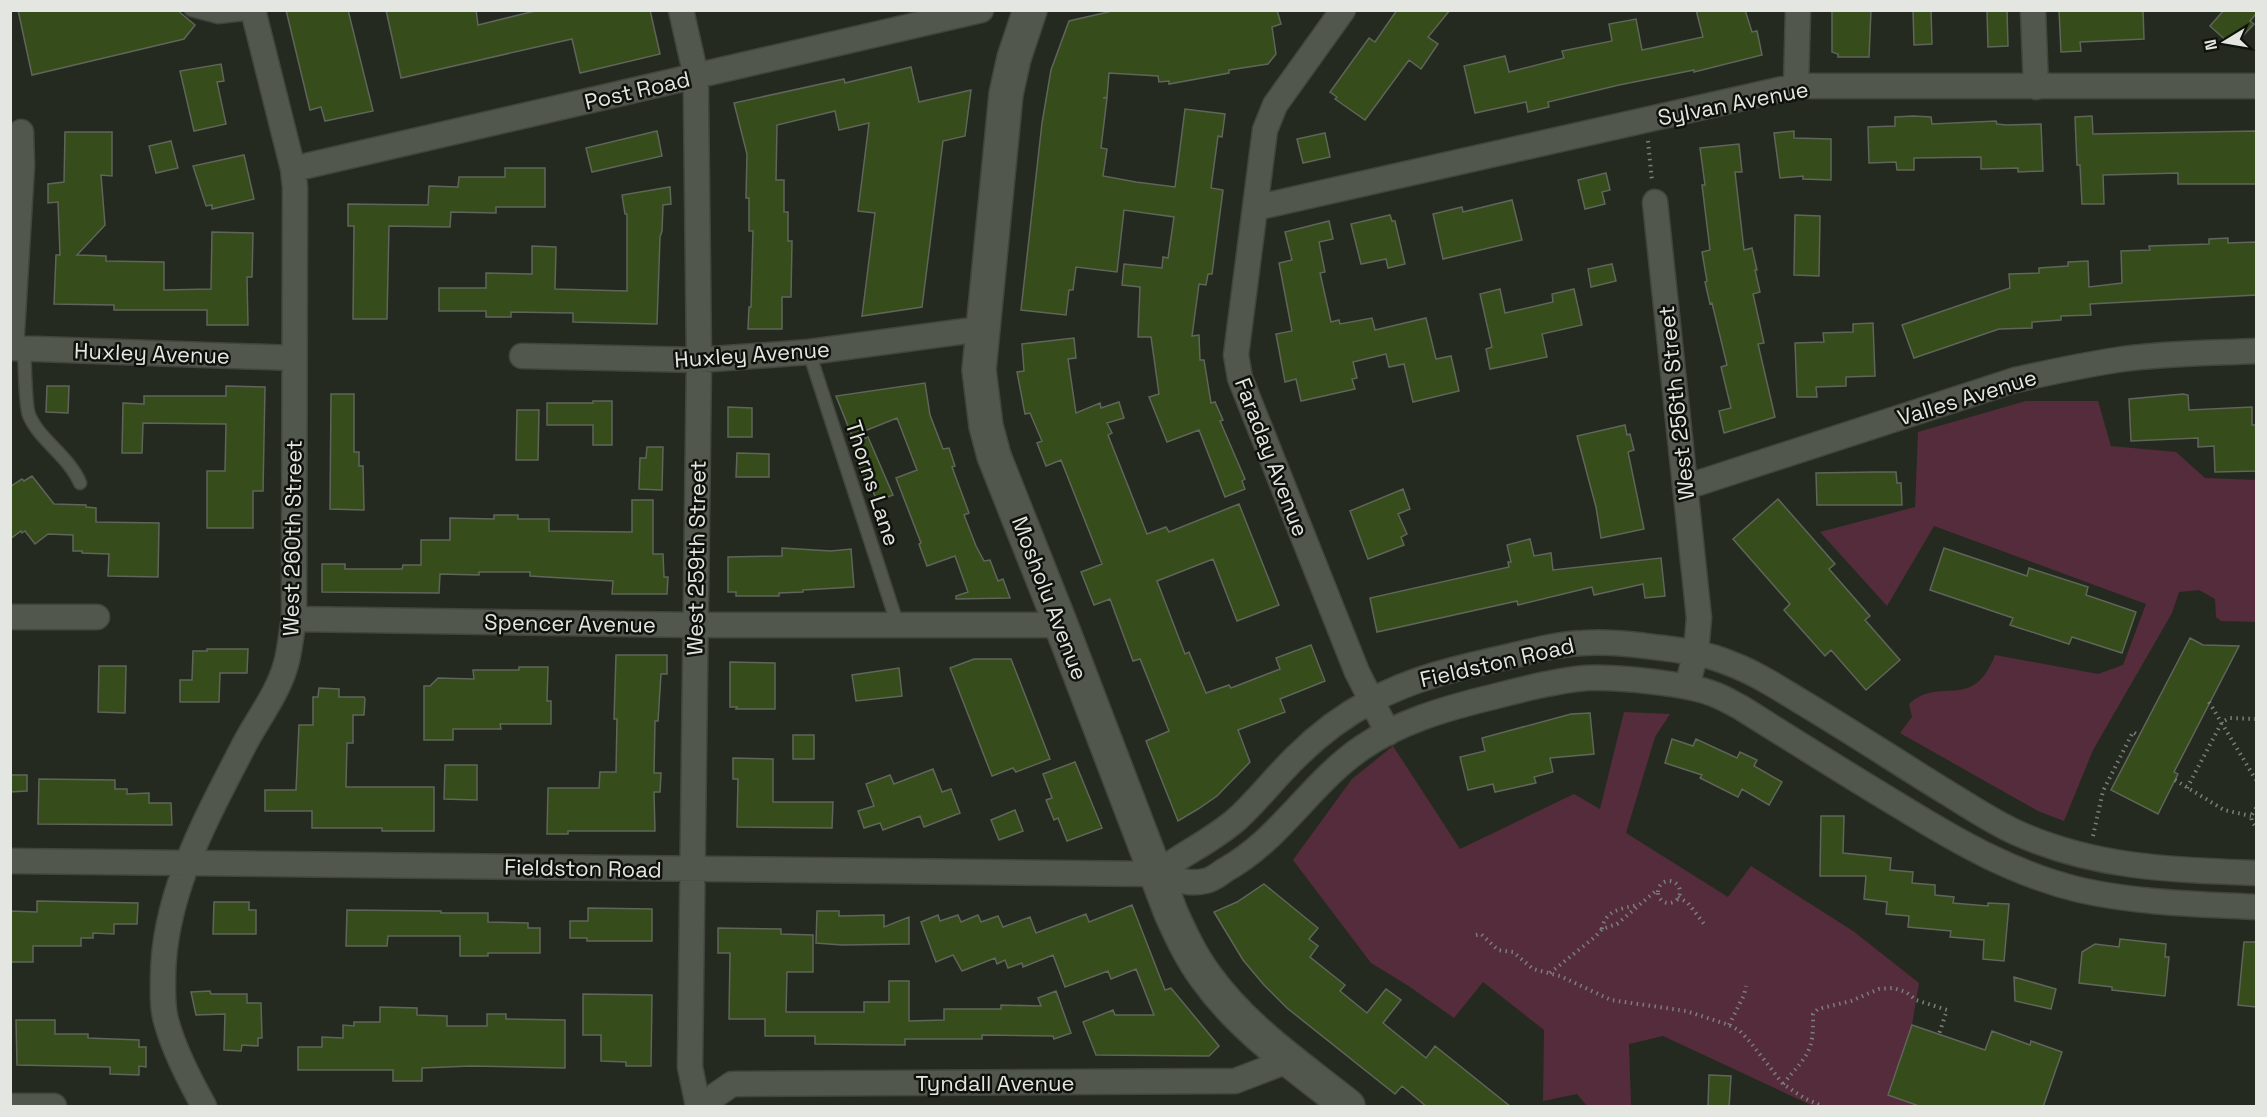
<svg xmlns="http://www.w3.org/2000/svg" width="2267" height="1117" font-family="'Space Grotesk',sans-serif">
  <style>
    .green { fill: #552c3b }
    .building { fill: #364c1a; stroke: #5f655a; stroke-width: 1.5 }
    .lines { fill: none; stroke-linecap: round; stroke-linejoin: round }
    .lane-casing { stroke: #41453e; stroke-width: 15 }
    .street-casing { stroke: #41453e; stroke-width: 27 }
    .secondary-casing { stroke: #41453e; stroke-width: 36 }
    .path { stroke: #7b7f77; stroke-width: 4; stroke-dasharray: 1.5 4.5; stroke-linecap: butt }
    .lane { stroke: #52574d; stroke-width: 12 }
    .street { stroke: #52574d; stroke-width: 24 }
    .secondary { stroke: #52574d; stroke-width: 33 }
    .labels { text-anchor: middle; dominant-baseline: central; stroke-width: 5; stroke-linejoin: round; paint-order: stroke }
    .street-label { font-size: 22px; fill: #e4e7e1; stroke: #0f110d }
  </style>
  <rect width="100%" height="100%" fill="#252a20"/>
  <path class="green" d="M2026 401H2098L2111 446 2176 452 2205 478 2256 480V622L2221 621 2216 617 2215 599 2199 590 2179 592 2172 613 2093 750 2064 821 2038 811 1900 733 1912 717 1909 704C1940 675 1973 713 1995 655L2098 674 2123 665 2146 604 1934 526 1887 606 1820 532 1915 507 1918 432Z
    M1624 712 1670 714 1655 737 1626 833 1728 897 1751 866 1853 931 1919 983 1912 1025 1888 1094 1922 1106H1813L1663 1036 1629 1044 1631 1106H1587L1577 1094 1543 1101 1544 1030 1483 982 1454 1018 1407 985 1371 963 1293 860 1352 779 1393 746 1460 849 1574 794 1600 809Z"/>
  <path class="building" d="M18 10H177L195 25 184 39 32 75Z
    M286 10H348L373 111 325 121 321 107 310 110Z
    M386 10H476L478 25 539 10H650L660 54 580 73 572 39 401 78Z
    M1117 10H1277L1281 24 1272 27 1276 54 1268 64 1229 70V73L1169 84V81L1159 82 1158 76 1109 73 1107 97 1103 98H1107L1101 148 1107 149 1103 176 1136 182 1175 187 1185 109 1225 114 1222 137 1218 136 1211 188 1223 190 1212 274H1208L1206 285 1199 284 1192 336 1199 335 1200 360H1204L1211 403 1215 402 1223 420 1220 421 1245 479 1242 481 1245 489 1225 497 1199 430 1167 442 1149 397 1159 394 1151 337H1138L1140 287 1122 285 1124 264 1162 268 1163 257 1168 258 1174 217 1124 210 1117 272 1076 267 1073 290H1069L1066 315 1021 310 1042 123 1051 70 1069 21Z
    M1397 10H1450L1428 37 1438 44 1421 69 1409 60 1365 120 1335 99 1337 97 1330 92 1369 38 1375 42Z
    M1696 10H1745L1752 32 1757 31 1762 55 1694 72V70L1619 85 1548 102 1549 107 1528 112 1526 102 1475 113 1464 66 1505 56 1509 72 1564 58 1562 51 1612 41 1609 24 1636 19 1642 50 1703 37Z
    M1832 10H1871L1869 57H1838V54L1832 52Z
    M1913 10H1931L1932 44 1914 45Z
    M1987 10H2007L2008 46 1988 47Z
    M2059 10H2143L2144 39 2080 42 2081 51 2061 52Z
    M2224 10H2256V14L2250 21 2254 24 2237 42 2234 39 2230 44 2210 26Z
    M221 64 224 81 217 82 226 124 194 131 180 71Z
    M911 67 919 102 971 90 965 136 943 141 922 307 862 316 875 213 858 211 869 123 839 130 835 111 777 125 776 180H784V212H788V241H792L791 297H782V329H748L749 307H751L753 231H749V198H746L747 154 734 103 844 79 845 83Z
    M1913 116 1931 117 1932 124 1996 121 1997 124 2006 125 2041 124 2043 171 2018 172V168L1981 169V157L1914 158V170H1897L1896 162 1869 163 1868 127 1895 126V117Z
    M2092 116 2093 134 2256 131V184H2178V173L2103 175 2104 204H2082L2080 165H2077L2075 117Z
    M657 131 662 156 592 172 586 148Z
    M1794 131V138L1831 139V180L1803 179V176L1780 178 1774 133Z
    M65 132H112V176L101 175 105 225 77 255 106 256V261L164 262V290L211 289 212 232 253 233 252 277H247L248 325H207V310H114V305L54 304 56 255H60L58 202 48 203V184L64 182Z
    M1325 133 1330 157 1303 163 1297 139Z
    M171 141 178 168 156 173 149 146Z
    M1739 144 1742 172H1735L1744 250 1752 248 1757 270H1755L1760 292 1753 294 1764 343 1758 344 1775 417 1724 433 1719 411 1731 408 1721 367 1727 365 1712 303 1710 304 1705 282 1707 281 1702 252 1710 250 1702 185H1705L1700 148Z
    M244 155 254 199 212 209V205L206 206 193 166Z
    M505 168H545V207H496V213L451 212 450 227 389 226 387 319H353L354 226H348V204L428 205 429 186 458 187 459 177H505Z
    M1606 173 1610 190 1602 192 1605 204 1585 209 1578 180Z
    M670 187 671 204 663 205 662 231 660 237 657 324 573 322V313L511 312V317H486V311H439V288H486V273L532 274V246L556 247 555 289 627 291V214H625L622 195Z
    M1512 200 1522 240 1443 259 1433 214 1462 207 1463 212Z
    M1390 215 1392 221H1395L1405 264 1388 268 1386 259 1361 264 1351 224Z
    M1795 215 1820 216 1819 276 1794 275Z
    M1329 221 1333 239 1319 242 1325 272 1320 273 1331 322 1339 320 1340 324 1372 318 1375 330 1426 318 1436 359 1451 356 1459 391 1413 402 1404 364 1389 367 1386 354 1353 362 1357 378 1352 379 1355 389 1301 401 1296 379 1285 382 1276 334 1292 331 1279 263 1292 260 1285 232Z
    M2228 238V243L2256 242V295L2090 304 2091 315 2061 316V320L2032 322V328L1999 329 1914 358 1902 325 2010 288 2009 274 2039 273V268L2068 266V262L2088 261 2089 287 2122 283 2121 251 2150 250 2149 246 2209 244V239Z
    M1612 264 1616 281 1591 287 1588 269Z
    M1500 289 1505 313 1553 302 1552 294 1574 289 1582 325 1542 334 1547 357 1490 369 1486 349 1492 347 1480 294Z
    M1873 323 1875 376 1846 377V386L1816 387 1817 397H1797L1795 343 1824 342 1823 333 1853 332V324Z
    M1074 338 1076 358 1068 359 1076 413 1100 403 1101 408 1119 402 1124 418 1107 423 1112 433 1108 435 1147 534 1166 527 1169 532 1239 504 1279 605 1237 621 1213 559 1157 581 1185 654 1189 652 1206 693 1229 685 1231 688 1280 669 1276 658 1311 645 1325 681 1280 699 1285 712 1238 730 1250 762 1217 796 1198 809 1178 821 1146 741 1169 731 1140 659 1133 661 1110 599 1094 605 1081 572 1102 564 1061 460 1046 466 1037 443 1042 441 1030 413 1025 414 1017 372 1024 371 1022 344Z
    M925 383 930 415 943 449 949 448 955 466 952 467 969 513 964 515 976 546 984 561 990 560 998 581 1003 579 1010 598 956 599V596L968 592 955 556 927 566 919 544 921 543 896 478 917 470 897 418 852 436 836 396Z
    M47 386H69L68 413 46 412Z
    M226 386 265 387 263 491H253V528H207V471H225L226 424 143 423 142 453H122L123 403 144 404V396H226Z
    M331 394H354V452H359V466H363L364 510 330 509Z
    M2183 394 2188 395 2189 410 2252 407V425H2256V471L2215 472 2214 446 2198 447V438L2131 441 2129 399Z
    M593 401H612V445H593V425H547V403H593Z
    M728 407 752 408V437H728Z
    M517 410H539L538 460H516Z
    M1625 425 1627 435 1630 434 1634 450 1628 452 1644 529 1601 538 1596 507 1577 436Z
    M868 437 893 495 877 501 866 474 863 475 855 457 859 455 855 442Z
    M647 447H663L662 490 639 489 640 458H646Z
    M737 453 769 454V477H736Z
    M1874 472H1896L1897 483H1901L1902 505H1817L1816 473Z
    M32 476 54 504 86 505V507L96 508V522L159 523 158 577 108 576 109 554 82 553V551H73V535L48 534 35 544 25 531 22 533 21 531 10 539V487L22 479 24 481Z
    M1403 489 1410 509 1398 514 1407 534 1401 537 1404 545 1368 559 1350 511Z
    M1778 499 1835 564 1829 569 1870 616 1865 620 1900 660 1866 690 1831 650 1825 656 1784 610 1790 604 1733 539Z
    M632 500H653V554H663L664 577H668L667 594H612L613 581 530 576V572H479V575L440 574 439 593 322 592V564H345V569H402L403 565H421V540H450V518L494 519V515H518V519H549V531L632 532Z
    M1530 539 1534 556 1551 553 1553 570 1661 558 1665 596 1645 598 1643 584 1594 595 1592 587 1518 605 1517 601 1377 632 1370 598 1509 567 1508 562H1511L1507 545Z
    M782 548 831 551 851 549 854 587 803 590V592L779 593V596H736V592H728V557L782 556Z
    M1944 548 2027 576 2029 568 2088 587 2086 595 2136 612 2122 653 2072 637 2069 644 2010 625 2013 618 1930 590Z
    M2190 638 2203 645 2239 646 2174 772 2178 774 2158 814 2111 790Z
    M207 649H248L247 673H220L219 702H180V680H192L193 651H207Z
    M616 655H667V674H661L658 721H655L654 773H661L660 792H654L655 831H568V834H547L548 788H599L600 772H616L617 719H614Z
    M974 659H1011L1050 759 1016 772 1013 768 992 776 950 668Z
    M730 662 775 663V709H736L737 707H730Z
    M99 666H126L125 713 98 712Z
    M519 667H548L547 701H551V724H500L501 729H453V740H424V686H430L438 678 474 679 473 670H519Z
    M899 668 902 696 856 701 852 675Z
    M319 688 339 689V697H364L365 699 364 715H353V743H347L346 787H434V831H382V828H312V811H265V790H296L299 725H313V697H318Z
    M1590 713 1594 754 1550 758 1553 772 1534 777 1536 783 1495 792 1493 784 1468 790 1460 757 1485 751 1482 738 1571 714Z
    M793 735H814V759H793Z
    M1672 739 1693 746 1696 739 1737 758 1740 752 1757 760 1754 766 1782 782 1769 805 1742 789 1738 797 1700 778 1702 775 1665 763Z
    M733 758 773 759V802H833L832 828 737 827 738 779H733Z
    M1075 762 1102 828 1067 841 1058 818 1054 820 1046 800 1052 798 1043 774Z
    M445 765H477V800L444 799Z
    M933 769 942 792 951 789 960 813 924 827 920 816 883 830 880 823 864 828 858 811 874 806 866 784 890 775 894 784Z
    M10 775H27V791L10 792Z
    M39 779 115 780V789H127V794L149 793V803H171L172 825 38 824Z
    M1015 810 1023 831 999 840 991 820Z
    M1821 816H1844L1843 853 1891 858 1890 870 1913 872 1912 883 1935 885V895L1954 897 1953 903 1988 906V903L2009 904 2004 961 1983 959 1984 940 1950 937 1951 931 1908 927 1909 916 1886 914 1887 902 1864 899 1866 876H1820Z
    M1264 884 1318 928 1309 939 1318 946 1310 957 1345 985 1340 991 1367 1013 1386 989 1401 1000 1383 1023 1426 1058 1435 1046 1511 1107H1427L1402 1086 1395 1094 1287 1008 1264 985 1243 960 1214 912 1237 902Z
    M37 901 138 903 137 924H114V934L93 933V938H81V946H33V962H10V911L37 912Z
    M214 902H249V910H256V934H213Z
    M1132 905 1165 990 1171 988 1219 1046 1209 1056 1096 1055 1083 1022 1113 1010 1115 1015H1154L1136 969 1111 979 1108 971 1065 987 1053 955 1023 967 1022 963 1008 968 1005 960 997 964 995 958 962 971 953 955 936 962 921 922 938 915 940 921 958 915 961 922 978 915 981 922 998 916 1003 927 1030 917 1036 933 1086 914 1089 922Z
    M588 908 652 909V941H587V938H570V921H588Z
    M347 910 441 911V913H488V922L528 923V928H540V953H488V956H460V936H388L387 946H346Z
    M817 911H839V916L884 915V927L909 917V944L842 945 816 943Z
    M718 928 781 929V934L813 935V972H787L786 1012H864V1002H889V981H909V1021L944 1020V1009H1001V1005L1041 1006 1038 998 1056 991 1071 1033 1054 1039 1053 1036 982 1035V1039H905V1045L815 1044V1036H765V1019H729L730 953H718Z
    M2120 939 2166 944 2165 957H2169L2165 996 2112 990V987L2079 983 2082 952 2095 944 2119 947Z
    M2244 942H2256V1007L2238 1005Z
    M2014 977 2056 989 2051 1009 2015 1001Z
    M210 991 211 994H247V1003H261L262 1038H258V1046L242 1045 241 1051 224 1050 225 1014 196 1015 191 992Z
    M583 994 652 995 651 1066H626V1062L601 1061V1035H583Z
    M380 1007 417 1008V1015L447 1016V1026H487V1014H506V1019L565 1020V1068L471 1066 422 1068V1081H393V1070H298V1047H322V1037L343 1038V1025L354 1026V1022H380Z
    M16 1020H55V1034H88V1038L139 1040V1047H146V1067L139 1066V1075L110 1074V1067L17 1065Z
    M1912 1025 1985 1050 1992 1031 2030 1045 2031 1041 2062 1052 2043 1107H1922L1888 1095Z
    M1709 1075 1731 1076 1729 1107H1708Z"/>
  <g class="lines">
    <g class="lane-casing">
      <path id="lane" d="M191 10 218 17 254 13
        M24 349C25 362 25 405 29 415 39 440 69 456 80 483
        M809 352 898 626"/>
    </g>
    <g class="street-casing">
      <path id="street" d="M681 10 696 76V101L699 360 690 1067 698 1106
        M1343 10 1275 105 1265 130 1236 355 1240 378 1357 672 1388 733
        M2033 10 2036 87
        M1796 86 1798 10
        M293 169 981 10
        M1655 202 1699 618 1696 652 1687 687
        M1255 208 1796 86H2256
        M10 348 294 358
        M11 348 22 166 21 132
        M522 356 699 360 809 352 981 329
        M1686 487 2015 380C2051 372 2087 364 2123 359 2168 353 2212 353 2256 351
        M10 617H97
        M294 619 695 625H1061
        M10 861 1156 874C1172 879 1189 885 1205 881 1212 880 1219 874 1225 870 1280 840 1311 782 1363 747 1400 722 1441 710 1484 699 1517 691 1552 681 1586 678 1617 677 1688 683 1716 695 1724 698 1732 703 1740 707 1794 741 1848 775 1903 808 1960 843 2014 874 2080 890 2138 903 2197 904 2256 907
        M1156 874C1182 854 1212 841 1237 819 1259 799 1276 776 1297 756 1319 734 1343 716 1371 701 1414 677 1463 667 1511 656 1535 650 1559 644 1583 643 1610 641 1637 645 1663 648 1686 651 1708 654 1729 663 1754 672 1777 687 1800 701 1849 730 1897 762 1946 792 1969 806 1991 821 2015 832 2094 868 2172 870 2256 873
        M10 1106H54
        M204 1106C190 1081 175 1052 167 1024 162 1009 163 994 163 979 163 896 205 821 242 749 256 721 278 694 286 664 290 650 291 634 294 619L295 188 293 169 253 10
        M706 1106 716 1095 732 1084 1235 1081 1290 1060"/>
    </g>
    <g class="secondary-casing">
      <path id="secondary" d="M1030 10 1014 58 1006 94 979 370 986 426 994 456 1061 625 1171 913C1181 935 1191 957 1206 977 1243 1029 1299 1067 1348 1106"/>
    </g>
    <path class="path" d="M1648 141 1652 181
      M2209 702 2256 780
      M2175 780 2224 810 2251 816
      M2187 788 2222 722 2230 718 2256 719
      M2256 808 2251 816 2252 822 2256 827
      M2093 836 2103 791 2133 732 2139 736
      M1658 892a11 11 0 1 1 22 0a11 11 0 1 1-22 0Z
      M1678 897 1688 903 1704 924
      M1602 929C1605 910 1621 909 1637 905
      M1476 935 1481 934 1498 950 1513 952 1533 969 1560 976 1611 1000 1686 1011 1729 1025 1740 1031 1751 1043 1783 1084 1804 1098 1822 1106
      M1550 973 1596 936 1602 929 1617 924 1658 889
      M1729 1025 1744 995 1746 986
      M1783 1084C1807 1055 1814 1053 1813 1014L1818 1009 1851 1001 1879 989 1893 988 1906 992 1916 1000 1947 1010 1939 1034"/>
    <use href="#lane" class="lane"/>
    <use href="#street" class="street"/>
    <use href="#secondary" class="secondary"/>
  </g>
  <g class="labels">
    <g class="street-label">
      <text transform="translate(637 90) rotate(-13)">Post Road</text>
      <text transform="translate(1733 103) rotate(-11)">Sylvan Avenue</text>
      <text transform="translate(152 353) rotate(2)">Huxley Avenue</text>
      <text transform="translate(752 354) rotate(-4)">Huxley Avenue</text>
      <text transform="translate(1967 397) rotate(-17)">Valles Avenue</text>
      <text transform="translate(1676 403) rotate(-96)">West 256th Street</text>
      <text transform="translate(1272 457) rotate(69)">Faraday Avenue</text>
      <text transform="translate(873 483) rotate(72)">Thorns Lane</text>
      <text transform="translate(292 538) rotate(-89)">West 260th Street</text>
      <text transform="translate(696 558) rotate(-89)">West 259th Street</text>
      <text transform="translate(1050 598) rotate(69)">Mosholu Avenue</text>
      <text transform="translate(570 623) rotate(1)">Spencer Avenue</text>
      <text transform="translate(1497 662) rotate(-13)">Fieldston Road</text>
      <text transform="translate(583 868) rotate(1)">Fieldston Road</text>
      <text x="995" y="1083">Tyndall Avenue</text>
    </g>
  </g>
  <rect width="2267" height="1117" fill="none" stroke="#e4e7e1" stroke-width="24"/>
  <g transform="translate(2225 42) rotate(259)" stroke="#0f110d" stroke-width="4.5" paint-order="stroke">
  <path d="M0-4.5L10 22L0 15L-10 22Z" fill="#e4e7e1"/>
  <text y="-9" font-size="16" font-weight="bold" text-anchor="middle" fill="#e4e7e1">N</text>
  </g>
</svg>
